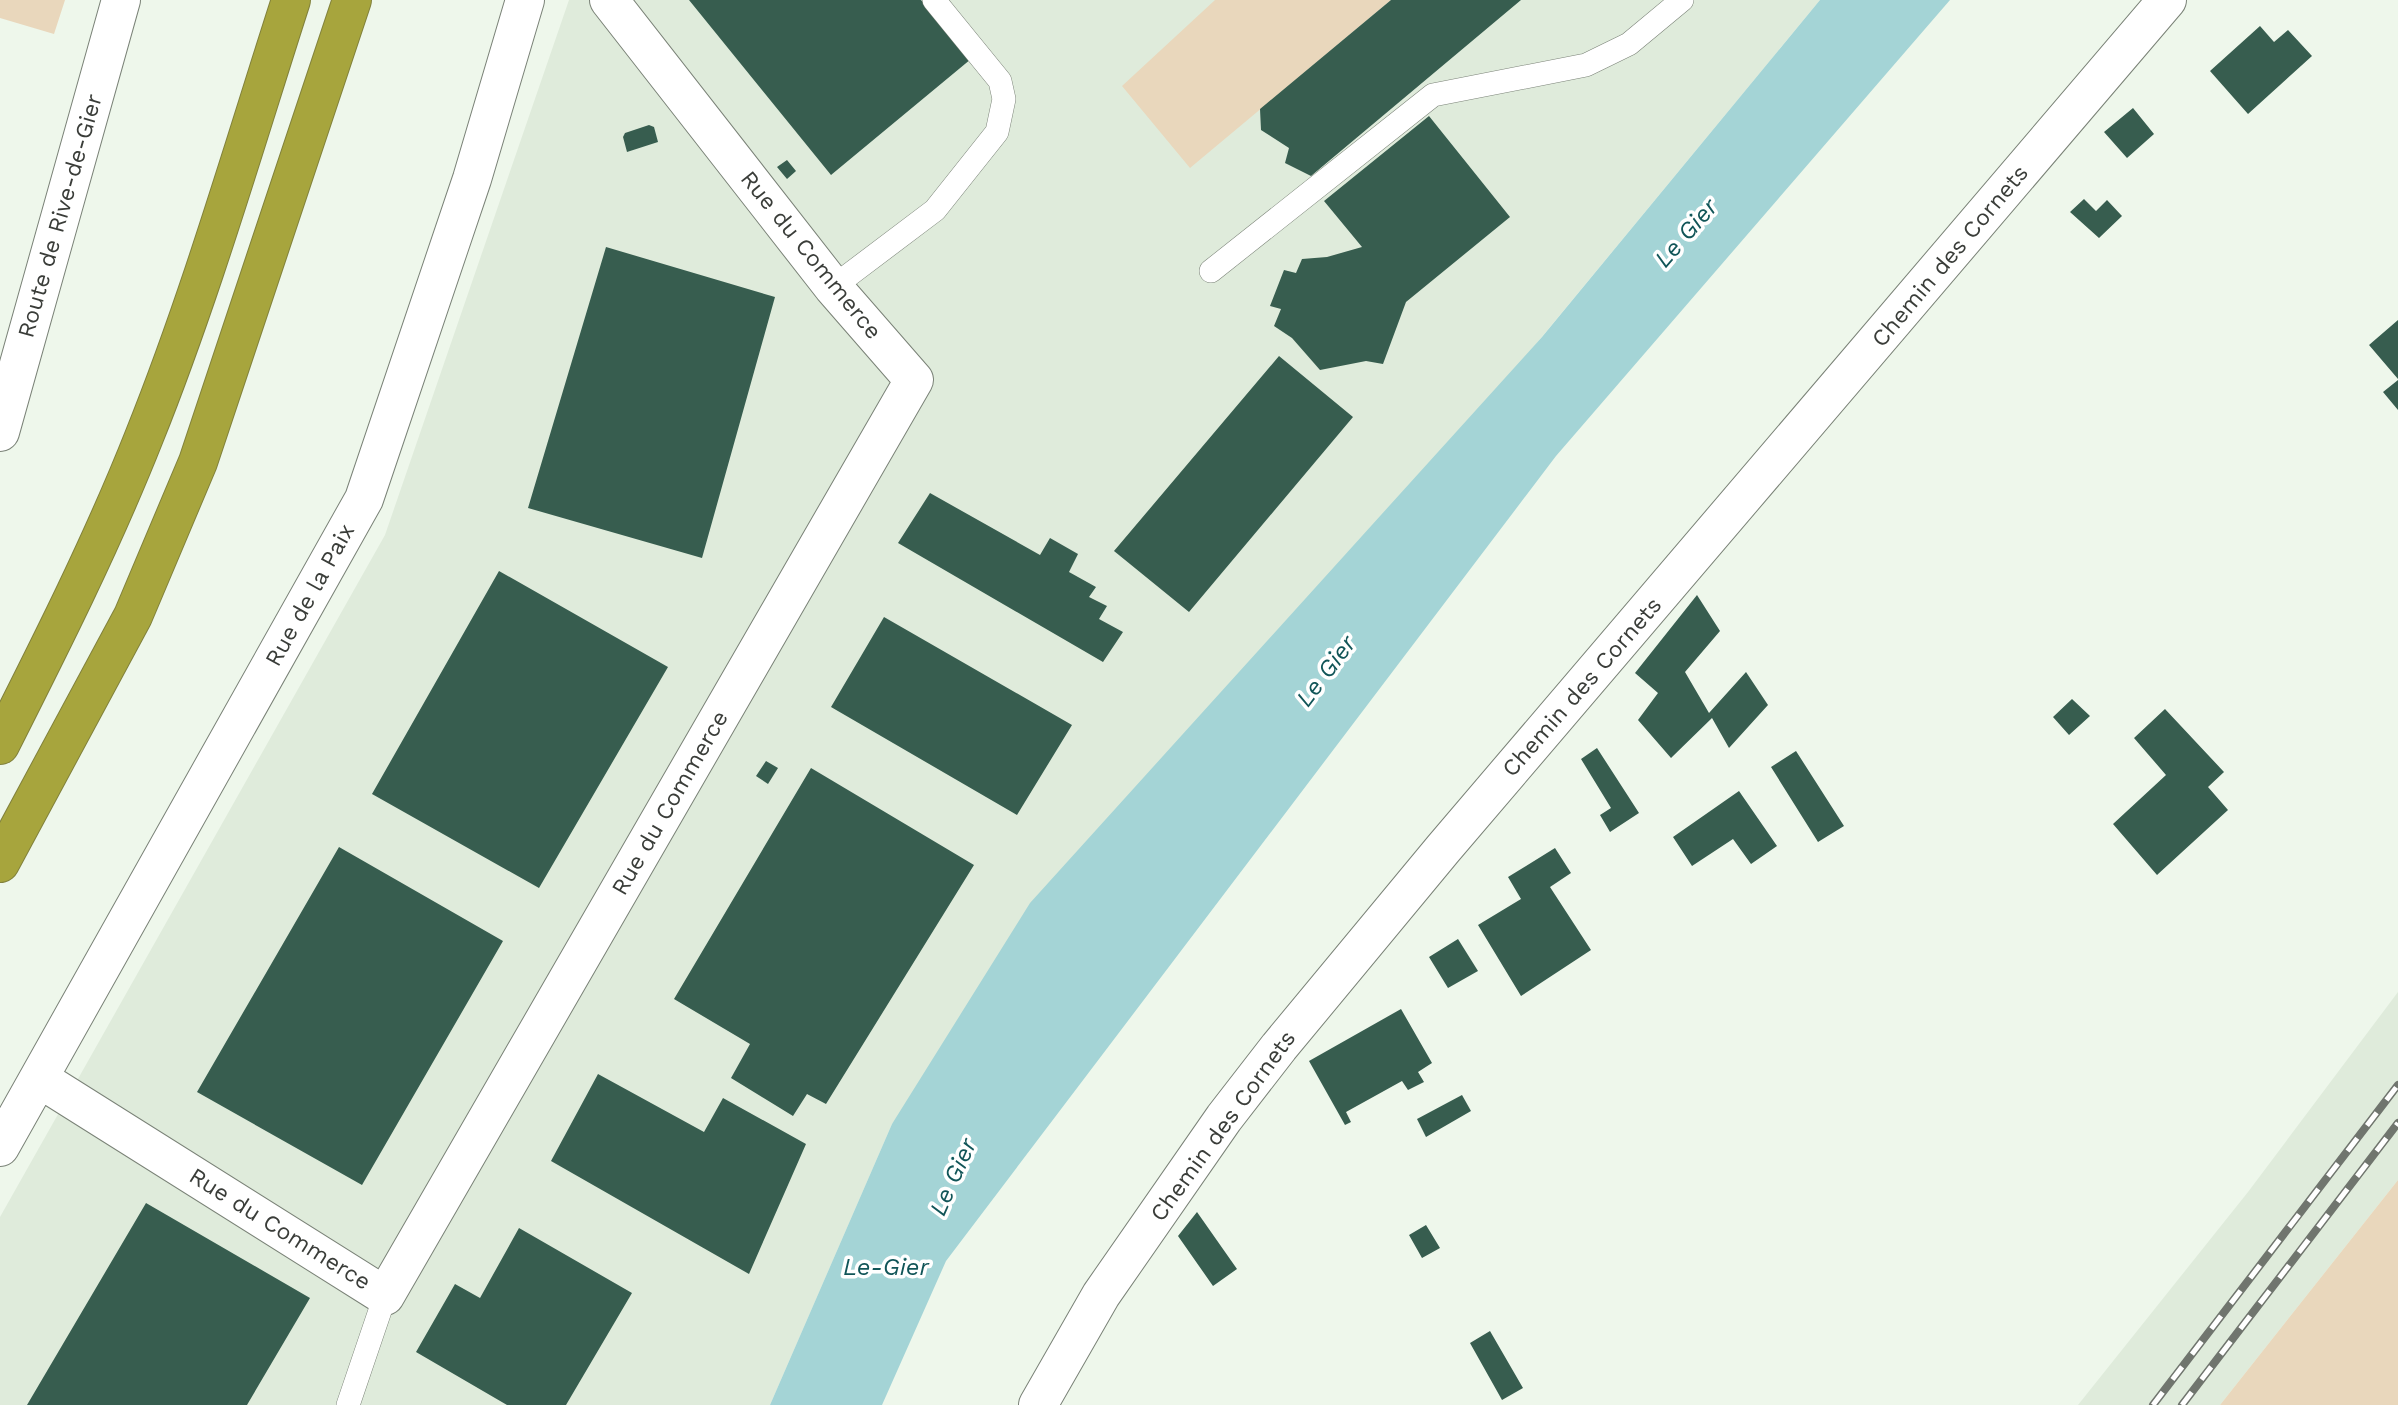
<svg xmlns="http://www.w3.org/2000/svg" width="2398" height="1405" font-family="'Work Sans',sans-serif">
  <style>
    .built { fill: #dfebdb }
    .green { fill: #e9d7bc }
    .water { fill: #a4d4d6 }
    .building { fill: #375d4f }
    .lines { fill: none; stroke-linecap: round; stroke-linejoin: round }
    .lane-casing { stroke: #7a8277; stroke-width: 24 }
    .street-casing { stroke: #7a8277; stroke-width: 40 }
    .secondary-casing { stroke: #7a8277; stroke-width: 40 }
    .highway-casing { stroke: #81813c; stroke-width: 40 }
    .lane { stroke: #fff; stroke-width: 23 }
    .street { stroke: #fff; stroke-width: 38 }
    .secondary { stroke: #fff; stroke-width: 38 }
    .highway { stroke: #a7a53d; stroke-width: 38 }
    .rail-casing { stroke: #70756e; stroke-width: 8 }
    .rail { stroke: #fff; stroke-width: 5; stroke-dasharray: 16; stroke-linecap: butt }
    .labels { text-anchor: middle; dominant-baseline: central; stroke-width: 7; stroke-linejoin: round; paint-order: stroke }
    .street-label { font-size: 23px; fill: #3a3d39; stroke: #fff }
    .water-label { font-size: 24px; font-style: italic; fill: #115558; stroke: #fff }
  </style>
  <rect width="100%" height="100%" fill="#eef7eb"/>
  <path class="built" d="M569 0H1820L892 1124 770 1405H0V1217L385 535Z
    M2398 992V1180L2220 1405H2078L2248 1192Z"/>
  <path class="green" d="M0 0H65L54 34 0 18Z
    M1215 0H1391L1190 168 1122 86Z
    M2398 1180V1405H2220Z"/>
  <path class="water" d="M1820 0H1950L1556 456 946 1261 882 1405H770L892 1124 1030 903 1542 337Z"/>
  <path class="building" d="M689 0H921L971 59 831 175Z
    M1391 0H1521L1311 176 1285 163 1289 148 1261 130 1260 109Z
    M2260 26 2274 42 2288 30 2312 56 2248 114 2210 71Z
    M2133 108 2154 134 2127 158 2104 132Z
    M1429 116 1510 217 1406 302 1383 364 1366 361 1320 370 1292 338 1274 326 1281 309 1270 306 1284 270 1296 273 1302 259 1327 257 1362 247 1324 201Z
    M649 125 654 127 658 142 627 152 623 137 625 133Z
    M787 160 796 171 787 179 777 167Z
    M2084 199 2096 211 2107 200 2122 216 2099 238 2070 212Z
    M606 247 775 297 702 558 528 508Z
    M2398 320V379L2369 345Z
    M1279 356 1353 417 1189 612 1114 551Z
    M2398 380V410L2383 392Z
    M930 493 1040 555 1050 538 1078 554 1069 572 1096 587 1089 597 1107 606 1099 619 1123 632 1103 662 898 543Z
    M499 571 668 667 539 888 372 794Z
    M1697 595 1720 631 1685 672 1709 713 1746 672 1768 705 1729 748 1712 718 1671 758 1638 720 1658 693 1635 673Z
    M884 617 1072 725 1017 815 831 707Z
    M2072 699 2090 716 2069 735 2053 717Z
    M2165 709 2224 772 2208 787 2228 810 2157 875 2113 824 2166 775 2134 738Z
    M1597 748 1639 813 1610 832 1600 815 1611 808 1581 759Z
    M1796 751 1844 826 1818 842 1771 767Z
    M766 761 778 768 768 784 756 776Z
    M811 768 974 865 826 1104 807 1094 793 1116 731 1078 750 1044 674 999Z
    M1739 791 1777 846 1751 864 1733 839 1692 866 1673 837Z
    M339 847 503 941 362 1185 197 1092Z
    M1555 848 1571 873 1550 887 1591 950 1521 996 1478 925 1521 899 1508 877Z
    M1458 939 1478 971 1448 988 1429 957Z
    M1401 1009 1432 1063 1418 1072 1424 1082 1408 1090 1402 1081 1346 1112 1351 1122 1345 1125 1309 1061Z
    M598 1074 704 1132 723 1098 806 1144 749 1274 551 1161Z
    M1462 1095 1471 1111 1426 1137 1417 1119Z
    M146 1203 310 1298 247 1405H27Z
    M1197 1212 1237 1269 1213 1286 1178 1236Z
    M1426 1225 1440 1248 1422 1258 1409 1235Z
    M519 1228 632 1293 566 1405H507L416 1352 455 1284 480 1298Z
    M1490 1331 1523 1388 1502 1400 1470 1343Z"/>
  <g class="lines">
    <g class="lane-casing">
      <path id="lane" d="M1211 271 1433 95 1586 65 1629 44 1682 0
        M833 287 935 210 997 132 1004 99 1000 81 934 0
        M348 1405 385 1296"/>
    </g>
    <g class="street-casing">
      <path id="street" d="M40 1079 385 1296 914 380 833 287 609 0
        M0 1147 364 499 472 179 525 0
        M1038 1405 1101 1295 1224 1118 1279 1047 1443 849 2167 0"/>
    </g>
    <g class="secondary-casing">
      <path id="secondary" d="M0 432 121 0"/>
    </g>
    <g class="highway-casing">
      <path id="highway" d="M0 745C51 644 102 543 144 437 201 295 244 146 291 0
        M0 863 133 616 198 462 352 0"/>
    </g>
    <use href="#lane" class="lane"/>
    <use href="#street" class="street"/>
    <use href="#secondary" class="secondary"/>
    <use href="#highway" class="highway"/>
    <g class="rail-casing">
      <path id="rail" d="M2153 1405 2398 1085
        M2182 1405 2398 1123"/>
    </g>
    <use href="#rail" class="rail"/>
  </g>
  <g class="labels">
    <g class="street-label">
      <text transform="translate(60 216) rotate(-74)">Route de Rive-de-Gier</text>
      <text transform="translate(811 255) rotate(51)">Rue du Commerce</text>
      <text transform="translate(1950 256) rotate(-50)">Chemin des Cornets</text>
      <text transform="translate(310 595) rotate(-61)">Rue de la Paix</text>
      <text transform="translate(1582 687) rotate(-49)">Chemin des Cornets</text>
      <text transform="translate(670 803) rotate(-60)">Rue du Commerce</text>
      <text transform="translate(1223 1126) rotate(-54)">Chemin des Cornets</text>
      <text transform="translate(280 1229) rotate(32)">Rue du Commerce</text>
    </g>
    <g class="water-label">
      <text transform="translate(1686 233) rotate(-49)">Le Gier</text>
      <text transform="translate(1326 671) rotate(-53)">Le Gier</text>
      <text transform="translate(953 1177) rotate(-66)">Le Gier</text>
      <text x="886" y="1267">Le-Gier</text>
    </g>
  </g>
</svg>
